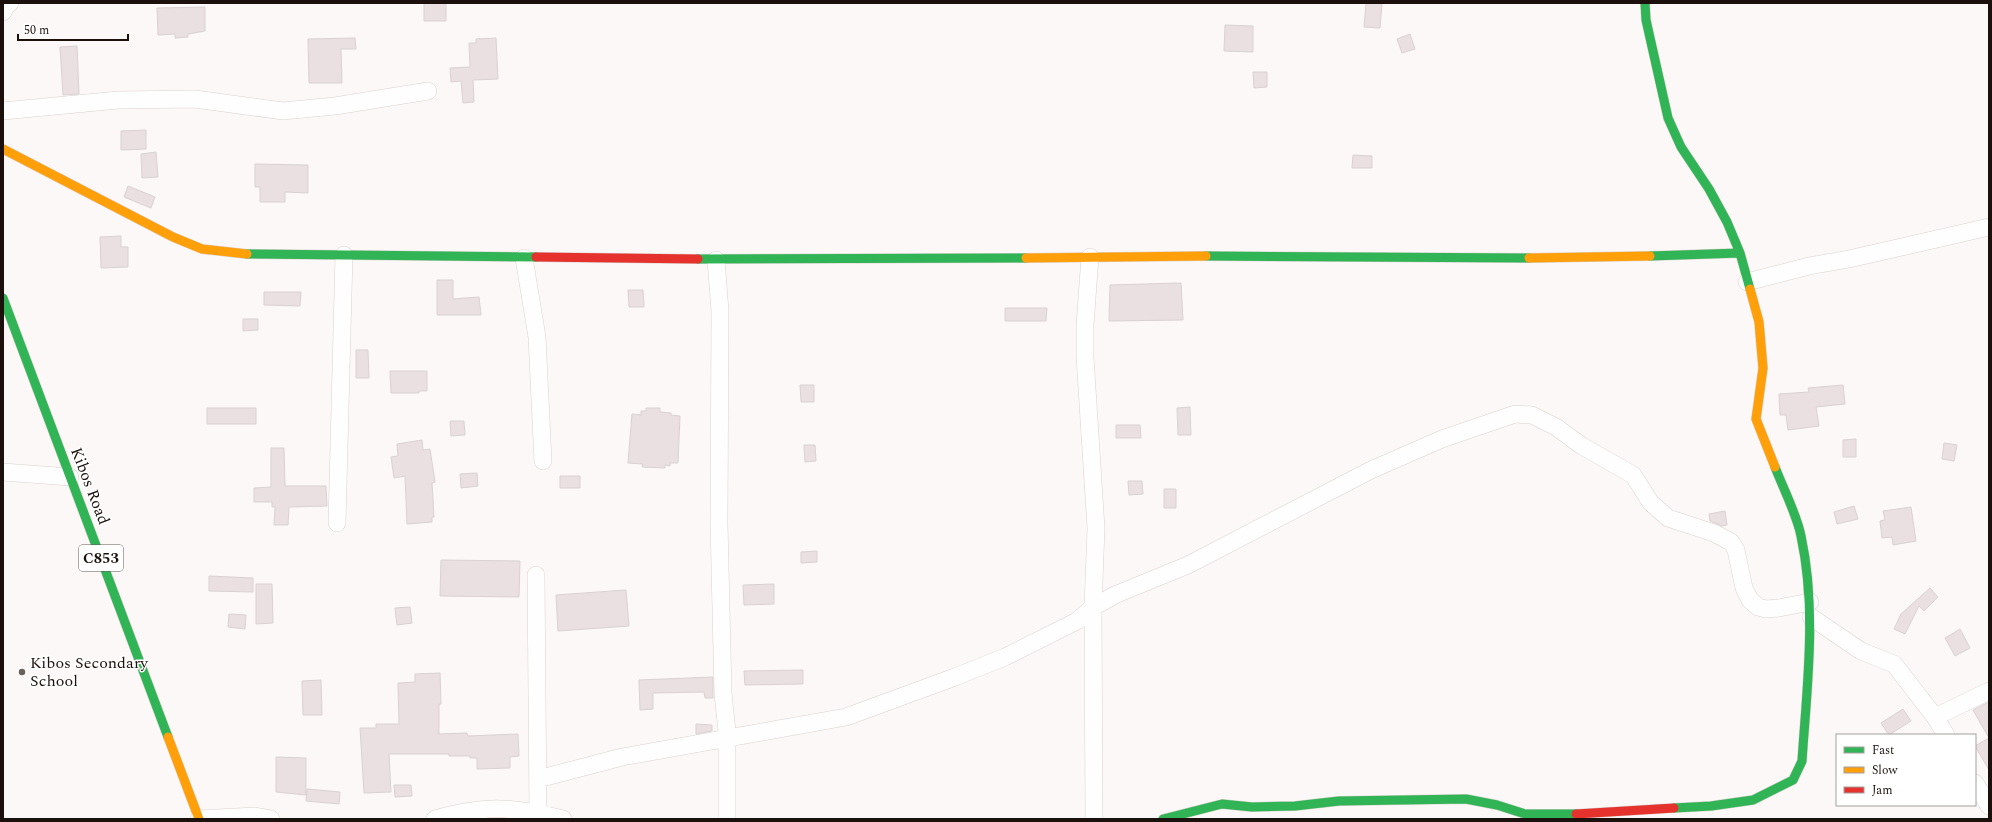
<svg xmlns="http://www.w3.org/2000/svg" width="1992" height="822" font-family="Spectral,serif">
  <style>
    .building { fill: #eae0e2; stroke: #d9d1d3 }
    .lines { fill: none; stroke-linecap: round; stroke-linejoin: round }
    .street-casing { stroke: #d9d2ce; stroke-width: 18 }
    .fast-casing { stroke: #d9d2ce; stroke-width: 10 }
    .slow-casing { stroke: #d9d2ce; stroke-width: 10 }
    .jam-casing { stroke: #d9d2ce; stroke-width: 10 }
    .street { stroke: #fffefe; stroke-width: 17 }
    .fast { stroke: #30b455; stroke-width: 9 }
    .slow { stroke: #ff9f0a; stroke-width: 9 }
    .jam { stroke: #e5322d; stroke-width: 9 }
    .poi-dot { fill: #6a615e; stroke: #fff; stroke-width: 1.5 }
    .labels { text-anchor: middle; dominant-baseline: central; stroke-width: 3; stroke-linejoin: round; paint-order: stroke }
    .shield { fill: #fff; stroke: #5f5855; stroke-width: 1 }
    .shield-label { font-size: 15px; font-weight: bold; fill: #1b100c }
    .street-label { font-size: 16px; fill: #1b100c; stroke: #fff }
    .poi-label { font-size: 16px; fill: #1b100c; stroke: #fff; text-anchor: start }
  </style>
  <rect width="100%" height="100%" fill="#fcf8f7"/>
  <path class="building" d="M424 3H446V21H424Z
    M1366 3H1382L1380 28 1364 27Z
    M205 7V31L188 34V37L175 38V34L158 35 157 8Z
    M1225 25 1253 26V52L1224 51Z
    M1410 34 1415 49 1402 53 1397 39Z
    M355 38 356 49H341L342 83H309L308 39Z
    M496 38 498 79 473 80 474 102 463 103 461 81 451 82 450 68 470 67 469 43H476V39Z
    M77 46 79 94 63 95 60 47Z
    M1253 72H1267V87L1254 88Z
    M146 130V149L121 150V131Z
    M156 152 158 177 142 178 141 154Z
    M1353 155 1372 156V168H1352Z
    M255 164 308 165V193L285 192V202H260V187H255Z
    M128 186 155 197 151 208 124 197Z
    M121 236V247H128V267L101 268 100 237Z
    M437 280H453V299L479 297 481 315H437Z
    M1181 283 1183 320 1109 321 1110 285Z
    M628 290H643L644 307H629Z
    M264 292H301L300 306 264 305Z
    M1005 308H1047L1046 321H1005Z
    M243 319H258V330L243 331Z
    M356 350H368L369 378H356Z
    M390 371H427V391H419V393H391Z
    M800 385H814V402H801Z
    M1843 385 1845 404 1816 407 1819 426 1788 430 1786 415H1780L1779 394 1809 392 1808 388Z
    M1190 407 1191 435H1178L1177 408Z
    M207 408H256V424H207Z
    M646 408H660V412L671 413V415L680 416 678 463H670V466L665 465V468L642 467 643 464 628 463 632 414 641 415V411H646Z
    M450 421H464L465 435 451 436Z
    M1116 425H1140L1141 438H1116Z
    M1856 439V457H1843V440Z
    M422 440 423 450 430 449 435 482 432 483 434 517H432V522L407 524 405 476 394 478 391 457 398 456 397 444Z
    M1944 443 1957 445 1954 461 1942 459Z
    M804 445H815L816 461 805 462Z
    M271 448H284L285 486H326L327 506 289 507 288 525H274L275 507H272V502H254V488L271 487Z
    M477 473 478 486 461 488 460 474Z
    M560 476H580V488H560Z
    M1128 481H1142L1143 494 1129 495Z
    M1164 489H1176V508H1164Z
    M1854 506 1858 519 1837 524 1834 512Z
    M1911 507 1916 541 1893 545 1892 537 1882 538 1880 521 1885 520 1883 511Z
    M1725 511 1727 525 1722 526 1710 521 1709 514Z
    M817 551V562L801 563V552Z
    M441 560 520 561 519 597 440 596Z
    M209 576 253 578V592L209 591Z
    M256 584H272L273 623 256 624Z
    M774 584V604L744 605 743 585Z
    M1930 588 1938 597 1924 611 1919 606 1905 634 1894 629 1901 614Z
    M626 590 629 626 558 631 556 595Z
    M410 607 412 623 397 625 395 608Z
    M229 614 246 615 245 629 228 627Z
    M1960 629 1970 648 1955 656 1945 638Z
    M803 670V684L745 685 744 671Z
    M440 673 441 704H439V734L467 733 468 736 518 734 519 756 510 757V768L477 769V758H470V756H449V754H389L391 792 364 793 360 728H376V724H399L398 683 415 682V674Z
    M713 677V698H705L704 692 653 693V709L640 710 639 680Z
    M321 680 322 715H303L302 681Z
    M1989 702V770L1975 746 1989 738 1973 710Z
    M1903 709 1911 721 1889 735 1881 723Z
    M696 724 712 725V731L696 734Z
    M276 757 306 758V795L276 792Z
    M394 785H411L412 796 395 797Z
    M307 789 340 792 339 804 306 801Z"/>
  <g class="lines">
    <g class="street-casing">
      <path id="street" d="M3 12 6 6 10 3
        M3 111 118 100 195 99 283 111 335 106 428 91
        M1090 257 1085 325V357L1096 528 1093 607 1094 819
        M524 258 537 337 543 461
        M716 260 720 311 719 524 723 694 727 731V819
        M1747 282 1809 266 1849 259 1989 227
        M3 472 70 477
        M337 523 344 255
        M536 575 538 813
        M1811 617 1861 651 1894 664 1935 717 1946 735
        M1935 717 1989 691
        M538 779 622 757 846 717 955 677 1005 657 1077 621 1093 607 1117 594 1188 565 1371 470 1442 439 1515 414 1532 415 1556 427 1582 446 1633 475 1651 503 1668 518 1714 533 1731 542 1736 550 1744 588 1750 600 1758 607 1766 609 1779 608 1810 602
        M1975 783 1989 806
        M199 819 255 816 271 819
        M435 819C487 805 511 806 563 819"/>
    </g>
    <g class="fast-casing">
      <path id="fast" d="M1645 3 1646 20 1668 118 1681 147 1709 189 1727 222 1740 253 1750 289
        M247 254 536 257
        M1206 256 1529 258
        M1650 256 1740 253
        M698 259 1026 258
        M3 298 168 737
        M1674 808 1711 806 1753 800 1793 780 1802 761C1807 686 1817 610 1801 536 1797 515 1783 488 1775 467
        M1163 819 1222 804 1252 807 1295 806 1339 801 1466 799 1497 805 1525 814H1576"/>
    </g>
    <g class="slow-casing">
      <path id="slow" d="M3 149 173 237 202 249 247 254
        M1026 258 1206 256
        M1529 258 1650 256
        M1750 289 1759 322 1763 368 1756 419 1775 467
        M168 737 199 819"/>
    </g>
    <g class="jam-casing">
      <path id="jam" d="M536 257 698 259
        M1576 814 1674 808"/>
    </g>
    <use href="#street" class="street"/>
    <use href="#fast" class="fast"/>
    <use href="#slow" class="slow"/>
    <use href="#jam" class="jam"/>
  </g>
  <circle class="poi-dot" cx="22" cy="672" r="4"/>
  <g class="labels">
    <rect class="shield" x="79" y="545" width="44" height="26" rx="3"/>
    <g class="shield-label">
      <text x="101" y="558">C853</text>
    </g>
    <g class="street-label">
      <text transform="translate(90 486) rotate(69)">Kibos Road</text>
    </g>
    <g class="poi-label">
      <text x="30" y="663">Kibos Secondary<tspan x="30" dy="18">School</tspan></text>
    </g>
  </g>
  <rect width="1992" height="822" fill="none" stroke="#1b100c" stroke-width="8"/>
  <rect x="1836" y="734" width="140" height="72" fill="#ffffff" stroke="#a49f9e"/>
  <rect x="1844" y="747" width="20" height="6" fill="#30b455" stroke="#a49f9e"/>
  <text x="1872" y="754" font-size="12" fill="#1b100c">Fast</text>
  <rect x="1844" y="767" width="20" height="6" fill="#ff9f0a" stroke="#a49f9e"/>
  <text x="1872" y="774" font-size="12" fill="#1b100c">Slow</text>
  <rect x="1844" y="787" width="20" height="6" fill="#e5322d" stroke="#a49f9e"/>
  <text x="1872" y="794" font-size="12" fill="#1b100c">Jam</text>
  <path d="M18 34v6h110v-6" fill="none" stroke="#1b100c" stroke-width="2"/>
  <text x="24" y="34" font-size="12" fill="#1b100c" stroke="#ffffff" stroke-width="3" paint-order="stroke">50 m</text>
</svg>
